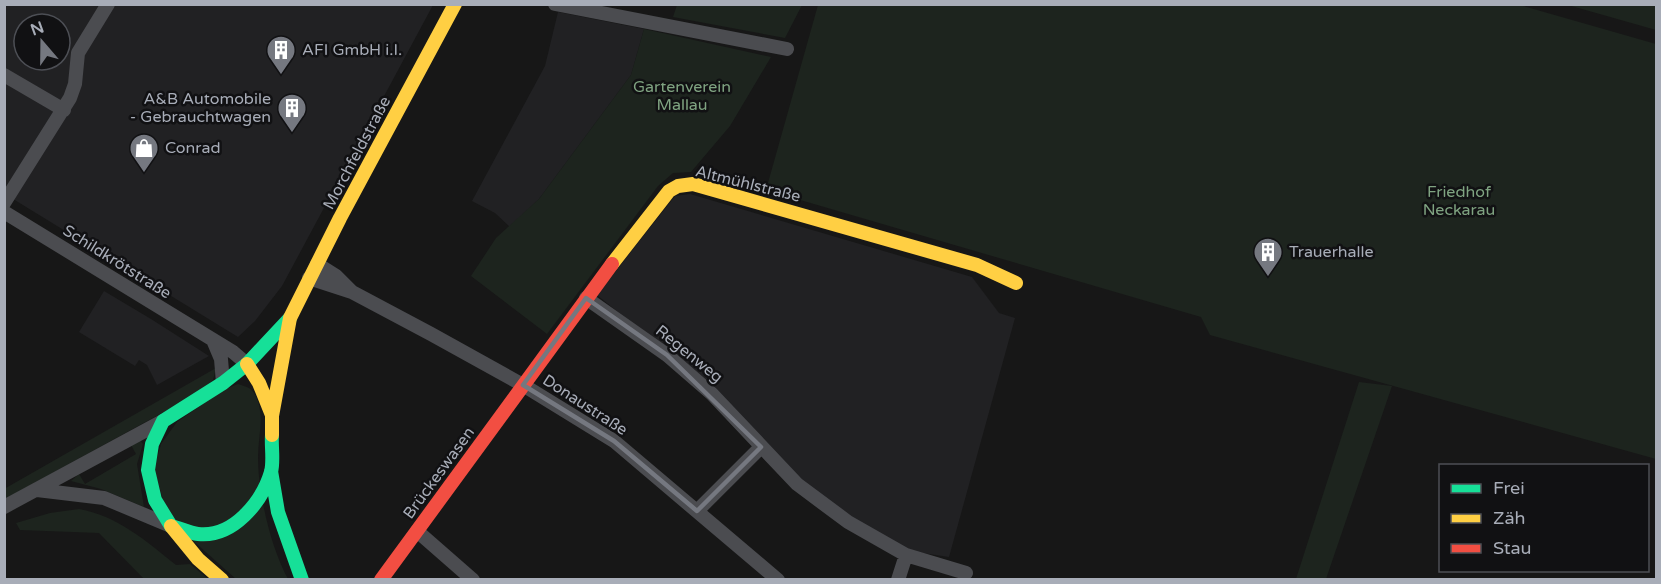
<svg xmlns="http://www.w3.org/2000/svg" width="1661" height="584" font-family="'Varela Round',sans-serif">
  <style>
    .built { fill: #212123; fill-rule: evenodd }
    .green { fill: #1d241e }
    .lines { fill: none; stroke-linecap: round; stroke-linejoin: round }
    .street { stroke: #4b4c50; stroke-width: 14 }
    .fast { stroke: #16e098; stroke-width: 14 }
    .slow { stroke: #ffcf43; stroke-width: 14 }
    .jam { stroke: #f24e42; stroke-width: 14 }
    .marked { fill: none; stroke: #757880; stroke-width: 4.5; stroke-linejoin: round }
    .labels { text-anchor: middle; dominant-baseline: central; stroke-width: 5; stroke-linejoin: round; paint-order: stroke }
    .poi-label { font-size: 16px; fill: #a8adb8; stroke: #111113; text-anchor: start }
    .park-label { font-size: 16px; fill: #7fa381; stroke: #111113 }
    .street-label { font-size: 16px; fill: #a8adb8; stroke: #111113 }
  </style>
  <rect width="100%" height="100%" fill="#171717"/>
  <path class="built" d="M4 5H433L282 286 255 321 238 337 5 194ZM24 24H60V60H24Z
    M558 12 644 29 631 75 539 199 510 227 495 213 472 201 545 66Z
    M690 194 972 277 999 313 1015 318 949 557 909 551 850 520 800 481 716 392 597 295 675 196Z
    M104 291 151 319 209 356 157 385 147 365 139 360 135 366 79 332Z"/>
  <path class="green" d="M677 5V4L802 5 785 38 673 17Z
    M818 5H1520L1656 44V459L1210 335 1201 317 766 190Z
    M1568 5H1656V30Z
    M644 29 771 57 730 126 691 172 673 173 658 186 547 334 471 276 496 238 539 199 631 75Z
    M216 368 213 380 202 391 5 499 4 489Z
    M1359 382 1392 386 1326 579H1296Z
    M238 384C244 386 250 387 254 393 266 412 258 436 258 457 258 494 271 548 288 579H236L190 538 166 510 154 469 161 444 177 422 223 390Z
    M140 440 143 444 137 464 144 507 101 489 71 481 79 474 85 484 136 454 131 445Z
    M79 509C118 516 146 541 176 565L190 564 208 579H144L99 533 20 530 16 523 50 513Z"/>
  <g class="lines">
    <path class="street" d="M555 4 787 49
      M4 75 64 110
      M4 203 70 98 75 84 78 53 108 4
      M4 212 233 352 247 364
      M317 264 336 276 351 291
      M309 278 352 292 431 334 523 385 614 441 778 580
      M586 298 667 355 712 394 797 484 848 522 906 555 966 573
      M213 340 221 359 223 383
      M37 490 104 498 171 526
      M4 507 163 421
      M697 511 761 447
      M417 531 473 580
      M898 580 906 555"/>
    <path class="fast" d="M272 435C271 446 274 461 271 472 262 502 233 538 198 534 189 533 180 528 171 526L155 500 148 470 152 444 163 421 223 383 247 364 290 318
      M271 471 278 512 302 580"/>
    <path class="slow" d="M612 264 669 191 678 186 693 184 977 265 1016 283
      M247 364 259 383 272 415
      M272 435V416L290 318 340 218 455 4
      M171 526 198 559 222 580"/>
    <path class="jam" d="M381 580 612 264"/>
  </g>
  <path class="marked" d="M586 298 667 355 761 447 697 511 614 441 523 385Z"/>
  <defs>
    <g id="building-pin" transform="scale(1.5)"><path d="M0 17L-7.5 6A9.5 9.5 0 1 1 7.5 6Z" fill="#757880" stroke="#111113"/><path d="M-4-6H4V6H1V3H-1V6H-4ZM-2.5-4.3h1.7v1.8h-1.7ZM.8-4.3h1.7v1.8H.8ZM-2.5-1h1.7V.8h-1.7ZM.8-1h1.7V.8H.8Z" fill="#fff"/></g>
    <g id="shop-pin" transform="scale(1.5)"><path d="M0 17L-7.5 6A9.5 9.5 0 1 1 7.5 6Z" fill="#757880" stroke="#111113"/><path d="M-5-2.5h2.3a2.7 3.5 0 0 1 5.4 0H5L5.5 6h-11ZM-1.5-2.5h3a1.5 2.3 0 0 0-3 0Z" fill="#fff"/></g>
  </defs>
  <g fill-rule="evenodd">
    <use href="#building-pin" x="281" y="50"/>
    <use href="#building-pin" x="292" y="108"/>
    <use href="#shop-pin" x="144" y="148"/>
    <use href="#building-pin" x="1268" y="252"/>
  </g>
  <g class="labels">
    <g class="poi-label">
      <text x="302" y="50">AFI GmbH i.I.</text>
      <text x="271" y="99" text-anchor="end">A&amp;B Automobile<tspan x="271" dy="18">- Gebrauchtwagen</tspan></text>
      <text x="165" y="148">Conrad</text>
      <text x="1289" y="252">Trauerhalle</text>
    </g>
    <g class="park-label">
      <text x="682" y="87">Gartenverein<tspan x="682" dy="18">Mallau</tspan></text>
      <text x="1459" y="192">Friedhof<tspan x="1459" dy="18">Neckarau</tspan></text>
    </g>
    <g class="street-label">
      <text transform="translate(357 153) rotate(-62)">Morchfeldstraße</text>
      <text transform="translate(748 184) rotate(14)">Altmühlstraße</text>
      <text transform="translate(117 262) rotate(32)">Schildkrötstraße</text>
      <text transform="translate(689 354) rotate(39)">Regenweg</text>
      <text transform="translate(585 405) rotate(33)">Donaustraße</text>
      <text transform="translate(439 473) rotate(-54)">Brückeswasen</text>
    </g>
  </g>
  <rect width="1661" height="584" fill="none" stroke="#a8adb8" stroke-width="12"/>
  <rect x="1439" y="464" width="210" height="108" fill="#111113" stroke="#4d4f55" stroke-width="1.5"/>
  <rect x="1451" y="484" width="30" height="9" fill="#16e098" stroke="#4d4f55" stroke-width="1.5"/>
  <text x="1493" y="494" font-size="18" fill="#a8adb8">Frei</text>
  <rect x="1451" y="514" width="30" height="9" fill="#ffcf43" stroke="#4d4f55" stroke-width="1.5"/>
  <text x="1493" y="524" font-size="18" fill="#a8adb8">Zäh</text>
  <rect x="1451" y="544" width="30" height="9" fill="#f24e42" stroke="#4d4f55" stroke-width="1.5"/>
  <text x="1493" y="554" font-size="18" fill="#a8adb8">Stau</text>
  <g transform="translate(42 42) rotate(340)"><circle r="28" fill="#111113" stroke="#4d4f55" stroke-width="1.5"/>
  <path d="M0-4.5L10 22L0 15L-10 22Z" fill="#757880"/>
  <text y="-9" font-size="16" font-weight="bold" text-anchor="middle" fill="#a8adb8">N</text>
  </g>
</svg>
